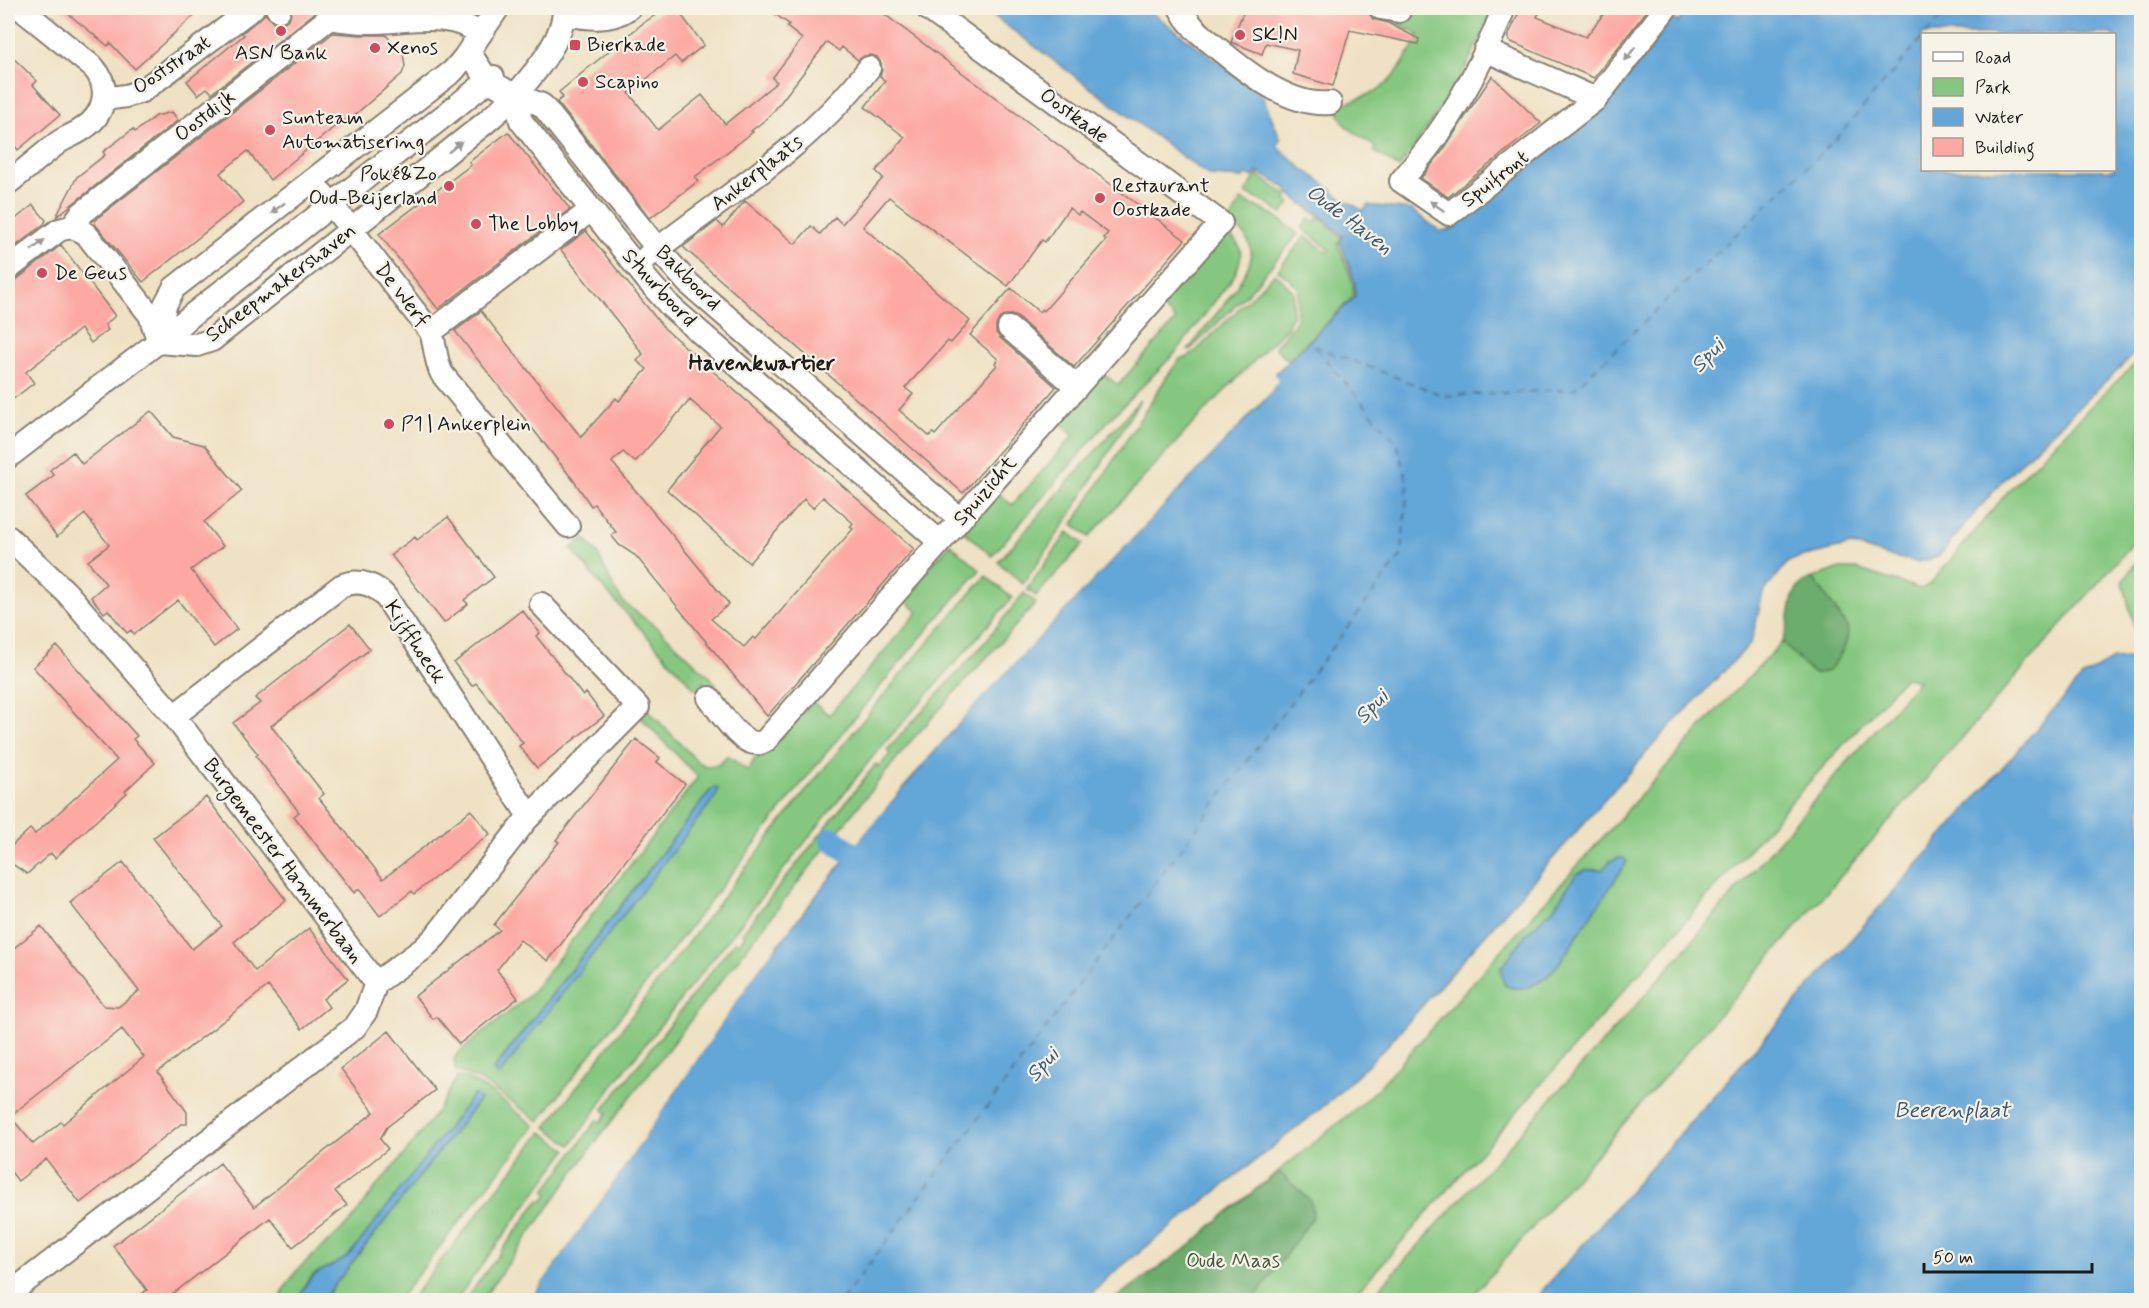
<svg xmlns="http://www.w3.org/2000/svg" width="2149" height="1308" font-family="Mynerve,sans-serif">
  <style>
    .green { fill: #85c780; stroke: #50724e; stroke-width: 1.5; fill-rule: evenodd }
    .forest { fill: #6cac6e; stroke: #446445; stroke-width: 1.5 }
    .water { fill: #64a6d8; stroke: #40617a; stroke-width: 1.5; fill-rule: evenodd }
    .pier { fill: #efe1c3 }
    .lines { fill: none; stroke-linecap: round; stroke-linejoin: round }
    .canal { stroke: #64a6d8; stroke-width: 24 }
    .ferry { stroke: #3c5a71; stroke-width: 1.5; stroke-dasharray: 8 6; stroke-linecap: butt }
    .building { fill: #fda8a3; fill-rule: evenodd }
    .minor-casing { stroke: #867e70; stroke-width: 26 }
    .minor { stroke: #fff; stroke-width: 22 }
    .oneway { fill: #999 }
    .poi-dot { fill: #d1495b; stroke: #f7f3e8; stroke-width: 2 }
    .labels { text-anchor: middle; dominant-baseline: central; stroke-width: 4.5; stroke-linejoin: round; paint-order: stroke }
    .poi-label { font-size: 21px; fill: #1c1c1c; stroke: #f7f3e8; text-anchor: start }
    .street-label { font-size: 21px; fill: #1c1c1c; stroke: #f7f3e8 }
    .park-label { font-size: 21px; fill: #41583f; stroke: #f7f3e8 }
    .water-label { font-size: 22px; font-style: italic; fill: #3c5a71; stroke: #f7f3e8 }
    .neighbourhood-label { font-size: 22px; font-weight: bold; fill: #1c1c1c; stroke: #f7f3e8 }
  </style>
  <rect width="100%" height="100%" fill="#f7f3e8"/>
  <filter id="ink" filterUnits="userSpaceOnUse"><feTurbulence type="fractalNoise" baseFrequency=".0167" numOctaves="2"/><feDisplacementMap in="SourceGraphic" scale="12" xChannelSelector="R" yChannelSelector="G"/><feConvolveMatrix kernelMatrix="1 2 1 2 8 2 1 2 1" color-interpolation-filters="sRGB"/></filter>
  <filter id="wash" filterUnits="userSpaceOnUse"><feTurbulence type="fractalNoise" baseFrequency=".008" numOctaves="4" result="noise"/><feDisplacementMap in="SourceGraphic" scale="24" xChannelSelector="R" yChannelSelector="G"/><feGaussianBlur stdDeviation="1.35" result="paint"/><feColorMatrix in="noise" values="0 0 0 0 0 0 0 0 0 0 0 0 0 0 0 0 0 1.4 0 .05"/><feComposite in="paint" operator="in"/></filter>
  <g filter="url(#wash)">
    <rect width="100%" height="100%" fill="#efe1c3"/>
    <path class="green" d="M1399 8H1493C1486 23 1480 39 1472 55 1452 95 1425 131 1399 168L1374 151 1376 148 1346 126 1335 107C1352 100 1374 95 1387 83 1401 70 1410 51 1419 35L1393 21Z
      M1257 175 1288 196 1286 200 1290 203 1282 214 1270 205 1245 193Z
      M1241 200 1274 215 1298 234 1250 291 1189 351 1188 350C1202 331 1250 277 1251 256 1252 241 1242 230 1230 222Z
      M1319 216 1342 238 1338 244 1353 283V297L1288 361 1275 347 1296 321 1299 288 1278 270 1305 236 1327 252 1330 250 1302 228 1309 218 1314 222Z
      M1224 231C1244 245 1245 254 1234 276L1177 351 1108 421 992 556 962 530 996 491 1012 505 1074 435 1058 421 1101 372 1118 385 1176 320 1160 305Z
      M1275 273 1294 292 1292 315 1287 327 1202 414 1089 537 1073 524 1168 375 1180 359 1188 357 1197 350Z
      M2141 358V534L1469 1300H1369L1640 1001 1918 681 1905 677 1791 802 1350 1300H1113L1191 1245 1219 1219 1353 1111 1379 1087 1717 710 1782 642 1802 661 1809 671 1847 626 1813 578 1838 569H1856L1921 589 1930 584 2011 488 2096 401ZM1624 859 1626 863 1560 962 1547 977 1527 933 1554 908 1585 870H1602Z
      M1140 400 1068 519 1023 584 998 562Z
      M1068 532 1083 544 1036 596 1027 589Z
      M585 538 598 554 616 592 624 603 659 629 710 677 717 686 711 691 703 682 695 689 598 582 571 548Z
      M950 544 980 570C916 640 858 714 799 787 712 898 625 1009 539 1121L481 1081 456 1071 454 1059 458 1053 530 995 698 777 640 717 647 709 698 762 706 766 718 765 728 756 748 771 755 758 766 754 813 702 829 715 918 612 903 598ZM715 787 718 789 715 796 499 1075 493 1070 710 791Z
      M2141 555V656L2123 582Z
      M986 576 1012 598 875 754 620 1076 571 1145 546 1127C690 941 830 751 986 576Z
      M1024 593 1036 603 910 742 832 839 594 1144 482 1300H465L539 1200 543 1201 548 1194 545 1191 597 1120 601 1122 607 1113 603 1110 735 941 739 944 745 935 742 933 876 764 879 767 890 754 887 750 979 649Z
      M457 1077C476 1076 518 1114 535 1126L398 1300H323L480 1099 474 1094 357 1246 345 1259 314 1274 306 1283 299 1300H280L284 1289 297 1270 351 1221 379 1183 404 1155 440 1107Z
      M542 1132 567 1150 456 1300H410Z"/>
    <path class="forest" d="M1813 578 1847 626C1851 644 1839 656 1829 671L1815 674C1806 670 1791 650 1782 642 1794 622 1783 586 1813 578Z
      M1279 1172 1311 1201 1313 1217 1253 1300H1113L1191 1245 1219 1219Z"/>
    <path class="water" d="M983 8H1146L1262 95 1281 140 1277 146 1303 169 1333 190 1332 192 1363 211 1368 205 1412 210 1440 231 1452 229 1611 98 1666 27V21L1670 16 1678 22 1689 8H2141V347L2004 479 1938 557 1917 562 1888 556 1852 545 1800 557 1788 562 1763 593 1751 643 1664 733 1384 1049 1329 1102 1108 1277 1086 1300H530L614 1182 758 970 874 822 973 707 1256 409C1264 400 1281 387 1275 374L1355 297V283L1340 241 1343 236 1318 213 1316 214 1287 192 1288 189 1257 172 1253 177 1246 175 1243 178 1209 176ZM1922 34H2114V170H1922Z
      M2141 657V1300H1534L2082 677 2113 659Z
      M716 787 718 789 716 796 499 1075 493 1071 710 791Z
      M1618 858H1624L1627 862C1610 887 1594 912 1577 936 1568 950 1559 966 1546 977 1534 987 1518 993 1504 984L1501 968 1527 933 1554 908 1576 874 1585 870H1602L1610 861Z
      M474 1094 480 1099 323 1300H299C311 1263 331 1274 352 1252Z"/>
    <path class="pier" d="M1273 371 1277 377V382L1269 394 973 707 917 770 826 881 758 970 614 1182 530 1300H527L612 1181 724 1013 824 879 915 768 970 705 1267 392 1274 381Z"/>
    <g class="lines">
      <path class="canal" d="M832 839 876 871"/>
      <path class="ferry" d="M1926 34 1949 8
        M1314 346 1445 396 1574 389 1835 140 1922 38
        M842 1300 1401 556 1408 485 1397 443 1313 345"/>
    </g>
    <g id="blocks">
      <path class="building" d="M61 8H202L135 69 110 43 108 46Z
        M292 8H321L212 93 207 88 198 95 187 81 244 35 242 33 265 14 275 23H282L289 19Z
        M666 8H670L676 15 679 12 704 45 681 63 675 56 629 93 658 130 702 95 725 124 777 82 772 78 802 39 787 27 789 24 766 8H876L1185 240 1074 367 1017 317 1012 315H1005L999 319 996 326V333L1000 338 1056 387 963 493 683 247 717 221 723 227 745 201 795 244 811 226 820 234 835 217 842 224 883 178 876 171 905 137 865 107 885 81 880 76 882 70 881 63 877 57 871 55 864 56 858 60 842 47 839 51 827 42 770 116 751 131 753 132 695 177 698 181 650 218 557 102 563 97 559 92 642 24ZM889 197 1008 286 1042 240 1045 242 1069 208 1078 215 1080 212 1108 233 1104 238 1106 240 1044 311 1042 309 1039 312 1011 288 970 335 998 359 995 363 997 365 935 435 933 433 929 436 899 410 913 394 905 388 948 341 951 343 970 321 863 227Z
        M1245 8H1342L1369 13 1373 19 1388 23 1419 39 1418 44 1350 30 1333 86 1293 74 1298 50 1266 43 1262 54 1231 42Z
        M1521 8H1542L1537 17 1586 37 1608 8H1649L1594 78 1509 41V34Z
        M333 33 361 35H386L403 54 405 66 402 74 350 119 348 118 333 128 270 180 248 151 220 173 243 202 143 282 95 224V220Z
        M8 53 37 81 33 85 60 115 18 150 8 137Z
        M1492 76 1541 123 1448 197 1421 178 1444 149Z
        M172 112 178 120 56 217 77 177 105 155 103 152 133 129 135 132 156 116Z
        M508 132 570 209 438 309 379 234 471 165 469 162Z
        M33 205 46 220 44 224 8 252V225Z
        M586 231 664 328 914 549 767 716 636 556 619 545 611 535 616 532 594 504 591 506 574 481 455 331 481 311 581 437 616 398 619 401 647 369 637 361 643 354 561 250ZM690 400 720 426 667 490 749 563 804 499 813 508 823 497 853 523 850 527 853 529 756 639 753 637 744 647 711 619 729 604 612 462 623 452 635 462Z
        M61 245 115 316 105 325 108 330 91 343 81 329 26 372 34 383 8 403V282L16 280Z
        M151 411 173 437 204 445 242 491 204 522 223 546 191 570 237 629 214 647 178 600 134 634 131 630 127 633 108 610 104 613 91 597 106 584 88 561 109 545 85 514 57 537 26 496 54 475 50 470 73 452 82 464Z
        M448 517 494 577 464 600 468 604 444 623 391 555 415 537 417 540Z
        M522 610 540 633 536 636 555 660 583 696 586 693 604 716 537 768 519 746 523 743 498 710 476 683 472 686 454 663Z
        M350 624 370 649 271 726 324 794 319 798 383 879 471 810 490 834 414 894 412 891 380 916 359 889 354 893 294 816 299 812 256 756 258 754 233 723 260 703 255 698Z
        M57 646 137 736 133 739 155 763 125 791 127 793 55 858 51 853 27 874 8 861V849L30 829 35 834 117 760 33 667Z
        M636 739 660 758 657 762 685 784 548 961 520 940 497 970 518 998 459 1044 437 1017 433 1019 415 996 500 930 494 925 559 842 556 840Z
        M206 797 286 900 234 942 255 971 309 928 348 979 323 999 329 1007 302 1029 268 986 158 1072 187 1112V1124H181L80 1203 46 1159 18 1181 8 1168V953L41 926 104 1006 118 1007 139 991 70 903 123 862 192 949 222 926 153 838ZM122 1029 144 1057 63 1124 61 1122 33 1144 10 1116Z
        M389 1031 435 1090 387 1127 380 1139 388 1149 335 1191 347 1205 293 1247 270 1218 165 1300H133L147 1290 113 1246 220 1163 254 1207 374 1112 341 1069Z"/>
    </g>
  </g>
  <g filter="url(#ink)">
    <use href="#blocks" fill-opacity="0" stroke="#867e70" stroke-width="1.5"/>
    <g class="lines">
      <g class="minor-casing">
        <path id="minor" d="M277 8 279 10
          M1180 8 1186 18 1195 29C1229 58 1283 108 1330 103
          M1381 8 1399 11
          M1504 8C1480 70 1446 130 1401 181L1449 214 1596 99 1666 8
          M564 14C587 18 609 22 629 8
          M329 18C342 20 354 22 367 22 405 23 448 9 480 34
          M1485 50 1596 99
          M469 52 483 73 495 84 510 93 542 105 657 248 688 283 960 519
          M515 95 521 121 648 281 671 307 940 542
          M104 99 126 96 142 91 253 8
          M8 183C25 170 42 155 59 142 67 137 76 134 84 128 105 114 111 88 94 68L20 8
          M322 193C360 239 394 286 431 332 436 347 435 360 442 374L568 526
          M71 227 81 214 342 8
          M647 257C723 197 809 147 869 68
          M8 269 59 230C70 226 78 227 87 235L150 315 157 337
          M1009 328 1077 387
          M431 332 591 210
          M158 342 197 345 212 340 485 123C514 99 565 46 564 8
          M158 342 165 305 174 288 453 71 464 58 498 8
          M8 457 158 342 493 77
          M8 537 67 593 174 716 376 983 366 1011 355 1027 8 1295
          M709 698C721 712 745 755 766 740L1221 223 927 8
          M174 716 341 586C359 578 378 585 388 600L529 816
          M376 983 423 949 436 936 526 820 638 707 541 604"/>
      </g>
      <use href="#minor" class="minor"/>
    </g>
    <defs><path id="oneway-solid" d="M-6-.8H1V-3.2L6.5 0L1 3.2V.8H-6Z" transform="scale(1.5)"/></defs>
    <g class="oneway">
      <use href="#oneway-solid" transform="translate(1630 54) rotate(127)"/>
      <use href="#oneway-solid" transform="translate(455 147) rotate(-39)"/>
      <use href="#oneway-solid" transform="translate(1437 206) rotate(-145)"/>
      <use href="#oneway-solid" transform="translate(278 208) rotate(142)"/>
      <use href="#oneway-solid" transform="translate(38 245) rotate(-38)"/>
    </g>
  </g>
  <g class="poi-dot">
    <circle cx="281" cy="31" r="6"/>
    <circle cx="1240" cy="35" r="6"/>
    <rect x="569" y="39" width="12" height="12" rx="3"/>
    <circle cx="375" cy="48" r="6"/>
    <circle cx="583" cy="82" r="6"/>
    <circle cx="270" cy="130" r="6"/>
    <circle cx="449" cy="186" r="6"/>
    <circle cx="1100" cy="198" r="6"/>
    <circle cx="476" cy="224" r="6"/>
    <circle cx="42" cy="273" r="6"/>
    <circle cx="389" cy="424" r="6"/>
  </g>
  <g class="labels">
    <g class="poi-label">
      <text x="1252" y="35">SK!N</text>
      <text x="587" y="45">Bierkade</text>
      <text x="387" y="48">Xenos</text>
      <text x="281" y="53" text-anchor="middle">ASN Bank</text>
      <text x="595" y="82">Scapino</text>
      <text x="282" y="118">Sunteam<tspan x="282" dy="24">Automatisering</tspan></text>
      <text x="437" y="174" text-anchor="end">Poké&amp;Zo<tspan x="437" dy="24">Oud-Beijerland</tspan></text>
      <text x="1112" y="186">Restaurant<tspan x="1112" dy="24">Oostkade</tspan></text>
      <text x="488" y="224">The Lobby</text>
      <text x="54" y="273">De Geus</text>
      <text x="401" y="424">P1 | Ankerplein</text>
    </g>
    <g class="street-label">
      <text transform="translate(172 65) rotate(-34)">Ooststraat</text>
      <text transform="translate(205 116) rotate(-38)">Oostdijk</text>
      <text transform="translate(1074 116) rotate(36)">Oostkade</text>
      <text transform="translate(757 173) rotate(-38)">Ankerplaats</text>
      <text transform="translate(1495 179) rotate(-38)">Spuifront</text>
      <text transform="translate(688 278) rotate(45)">Bakboord</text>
      <text transform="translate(281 283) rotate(-37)">Scheepmakershaven</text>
      <text transform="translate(659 288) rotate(47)">Stuurboord</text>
      <text transform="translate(402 295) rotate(52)">De Werf</text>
      <text transform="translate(985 491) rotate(-49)">Spuizicht</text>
      <text transform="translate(415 642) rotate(57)">Kijffhoeck</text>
      <text transform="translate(283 861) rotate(53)">Burgemeester Hammerbaan</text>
    </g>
    <g class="park-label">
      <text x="1233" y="1261">Oude Maas</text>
    </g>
    <g class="water-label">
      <text transform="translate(1349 220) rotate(37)">Oude Haven</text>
      <text transform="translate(1708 356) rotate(-46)">Spui</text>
      <text transform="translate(1372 707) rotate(-46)">Spui</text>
      <text transform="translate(1043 1065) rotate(-48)">Spui</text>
      <text x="1952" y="1111">Beerenplaat</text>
    </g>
    <g class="neighbourhood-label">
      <text x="762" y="364">Havenkwartier</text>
    </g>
  </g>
  <rect width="2149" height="1308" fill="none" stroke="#f7f3e8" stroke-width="30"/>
  <rect x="1921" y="33" width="195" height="138" fill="#f7f3e8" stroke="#9f9d96" stroke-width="1.5"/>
  <rect x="1933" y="52" width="30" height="9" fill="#ffffff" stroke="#9f9d96" stroke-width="1.5"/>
  <text x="1975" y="63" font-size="18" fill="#1c1c1c">Road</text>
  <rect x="1933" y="78" width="30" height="18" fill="#85c780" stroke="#9f9d96" stroke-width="1.5"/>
  <text x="1975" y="93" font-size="18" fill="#1c1c1c">Park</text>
  <rect x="1933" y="108" width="30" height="18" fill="#64a6d8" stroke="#9f9d96" stroke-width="1.5"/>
  <text x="1975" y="123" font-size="18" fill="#1c1c1c">Water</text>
  <rect x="1933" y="138" width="30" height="18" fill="#fda8a3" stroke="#9f9d96" stroke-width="1.5"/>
  <text x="1975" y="153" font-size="18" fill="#1c1c1c">Building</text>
  <path d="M1924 1263v9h168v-9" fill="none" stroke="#1c1c1c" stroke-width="3"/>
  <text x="1933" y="1263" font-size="18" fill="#1c1c1c" stroke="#f7f3e8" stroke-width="4.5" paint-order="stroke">50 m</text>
</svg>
